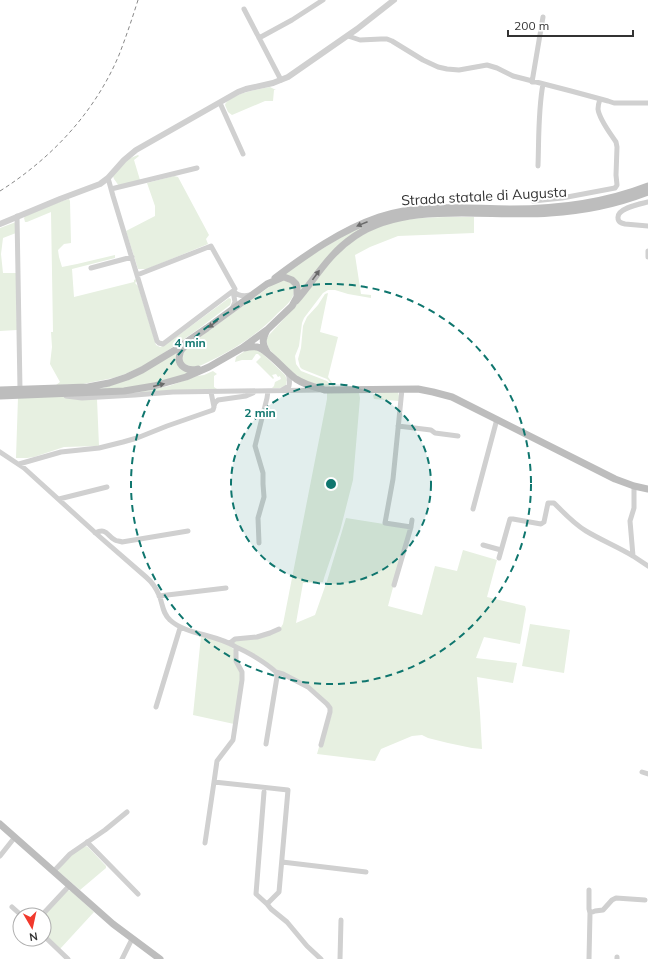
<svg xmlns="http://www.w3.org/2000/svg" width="648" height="959" font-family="Mulish,sans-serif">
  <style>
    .green { fill: #e7f0e1 }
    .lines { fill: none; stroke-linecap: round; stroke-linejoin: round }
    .minor { stroke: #d0d0d0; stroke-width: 5 }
    .tertiary { stroke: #d0d0d0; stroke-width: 6 }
    .secondary { stroke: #bdbdbd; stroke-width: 7 }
    .rail { stroke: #888; stroke-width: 1; stroke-dasharray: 4 3; stroke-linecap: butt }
    .oneway { fill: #6a6a6a }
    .ring { fill: none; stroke: #0f766e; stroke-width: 2; stroke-dasharray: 7 5 }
    .labels { text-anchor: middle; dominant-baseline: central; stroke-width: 4; stroke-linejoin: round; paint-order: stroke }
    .street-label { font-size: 14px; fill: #333; stroke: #fff }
    .centre { fill: #0f766e; stroke: #fff; stroke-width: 2 }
    .ring-label { font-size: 12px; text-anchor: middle; font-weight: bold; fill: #0f766e; stroke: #fff; stroke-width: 4; stroke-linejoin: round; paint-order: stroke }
  </style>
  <rect width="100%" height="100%" fill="#fff"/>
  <path class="green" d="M270 87 276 90H274L273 101H265L232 115 228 112 225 105C229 94 260 89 270 87Z
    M138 155 139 156 134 160 140 180 119 186 114 179 113 176 128 159Z
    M174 176 178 177 209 235 206 239 208 244 147 269H138L126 231 155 216V206L147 183Z
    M69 199 70 201 71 243 64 244 58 250 59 257 62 267 77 264 115 255V258L72 269 74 297 134 282V280L136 279 137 281 135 283 138 286 156 345 160 347 165 345 229 298 231 299V302L230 305 197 330 148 364 125 374 113 378 83 384 56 385 60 382 50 364 52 347 51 332H53L51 212 27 222H25L24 218 25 216 59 202Z
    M388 217 364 228 301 291 285 275 284 272 355 229Z
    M474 217V233L398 236 370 247 355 255 361 294 371 295V298L348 294 335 290H328L323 293 304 318 302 323 299 346 295 356 296 364 301 371 327 381 329 383 330 387 322 386 303 380 289 370 269 349 266 340 269 335C281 322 293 309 304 296 312 287 318 276 326 267 344 245 367 229 394 222 420 216 447 217 474 217Z
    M16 222V233L3 238 1 254 3 273H16L17 330 0 331V228Z
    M288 280 294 287C294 290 294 293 293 296 290 303 282 309 277 314 253 339 227 354 195 368H192L182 362 185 348 189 345 276 282Z
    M328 293 320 332 338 337 328 377 336 388 332 386 329 381 327 379 302 369 300 367 298 359 301 348 303 326 307 317 318 305 325 294Z
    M253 348 263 354 285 375 287 380 286 385 280 388H272L274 386 275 382 281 379 280 376 278 377 276 374 272 375 274 378 273 379 256 362 261 357 258 354H256L252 360H242L235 362 236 357 248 349Z
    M176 353 183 370 187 372V374L162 382 126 388 100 389 121 382Z
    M213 371 217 374 214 376V387L217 389 120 393 145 391 169 386 197 376 204 375Z
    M382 392H398L399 396V401L374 399 373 395Z
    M327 393H359L360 398 353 480 340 531 324 578 323 582 303 583 296 623 315 615 327 581 346 518 409 528 388 606 422 615 435 566 457 571 463 550 497 560 487 597 525 606 526 609 520 644 484 637 476 658 517 663 513 683 477 677 480 713 482 749 472 748 448 743 428 738 422 735 412 736 381 749 375 761 317 754 319 747H322L332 713 317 692 276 669 233 643 236 640 280 629 283 624 327 399Z
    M46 396 97 399 99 446 64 447 34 457 27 458H16L18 397Z
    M530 624 570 630 564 673 522 666Z
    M201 636C210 638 229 642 234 650L241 674 234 724 193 715Z
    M86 846 88 847 106 866V868L80 890 58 871C65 861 74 850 86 846Z
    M67 890 71 891 94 912 60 949 44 934V916Z"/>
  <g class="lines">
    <path class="minor" d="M244 9 281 80
      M348 36 360 40 381 39H387L392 41 423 60 438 67 447 69 459 70 487 65 497 68 513 76 571 91 608 101 614 103H648
      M259 38 292 20 323 0
      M532 82 543 17
      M220 103 243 154
      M538 166C539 138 538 111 543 84
      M108 178 113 196 157 341 159 343 163 344 233 291
      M111 189 197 168
      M533 201 562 198 615 188 617 185 616 175 617 147 616 142C610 133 599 119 598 109 598 106 599 102 600 99
      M648 202C640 204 617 208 618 218 618 222 621 223 625 224L648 226
      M17 216 20 389
      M648 257V251
      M91 268 132 257
      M137 275 211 246 235 289 233 291 235 302 232 309
      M233 291C238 296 243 297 250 295
      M282 390 289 386C290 381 290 377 287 372
      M66 396 82 398 135 395 173 392 319 390
      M214 406 215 403 218 400 246 396 253 393
      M398 426 431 430 435 433 458 436
      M0 452 24 468 100 537 146 577C152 582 156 588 159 595 163 604 162 613 170 620 186 635 217 634 236 647V661L242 672V680L233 740 217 761 214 782 288 790 279 892 267 904 271 909 287 922 307 946 321 959
      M19 464 61 452 99 448 123 442 137 438 167 426 213 410 214 407 211 392
      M634 486V508L630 521 633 556 648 566
      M59 499 107 487
      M473 509 497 419
      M411 527 412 520
      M95 533C107 527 107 536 115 540 116 541 120 541 122 542L188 531
      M259 543 258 518 264 497 263 484V473L255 446 267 398 268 391
      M483 545 501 550
      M499 558 510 519H513L541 524 544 522 548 503H554C564 513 574 524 586 531 601 540 618 547 633 556
      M394 585 411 527 385 523 393 479 402 389
      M159 596 226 588
      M230 643 235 639 257 637 270 633 279 629
      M236 647C248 652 266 663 276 672L277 677 266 744
      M276 672 283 674 308 687 327 704 330 708V712L321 745
      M156 707 180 628
      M642 772 648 774
      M264 792 256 894 267 904
      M87 842 138 894
      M205 843 214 782
      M0 856 15 837
      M282 862 366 872
      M54 871 70 854 105 830 127 812
      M12 907 21 915
      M590 913 595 911 603 910 612 900 616 898 645 900
      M42 915 70 885
      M44 936 68 959
      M122 959 132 939
      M340 959 341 920
      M589 959 590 913 589 909V890
      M617 959V957"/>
    <path class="tertiary" d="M0 224 60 199 100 184 108 178 124 160 136 150 238 92 246 89 273 83 288 77 357 29 394 0"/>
    <path class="secondary" d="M275 278C307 254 341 230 379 217 421 203 468 209 511 209 558 209 604 203 648 186
      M296 301C316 278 328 254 355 236 408 200 489 218 550 213 584 211 617 204 648 192
      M267 330C262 340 262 343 267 352
      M185 346C183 348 180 351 180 354 176 366 188 372 198 369
      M244 348C248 347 252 346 257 347 267 349 286 372 296 379 305 385 314 387 325 390L418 389 433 392 452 397 615 479 634 486 648 489
      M0 390 88 387 109 383 127 377 142 370 175 350 207 328 267 284 281 278 284 277 292 280 296 284 297 287V297L292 306 268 329 242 348 209 367 186 377 154 386 124 391 0 396
      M0 824 113 924 160 959"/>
    <path class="rail" d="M0 191C52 158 95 112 119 55 126 37 132 19 138 0"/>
  </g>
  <defs><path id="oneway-solid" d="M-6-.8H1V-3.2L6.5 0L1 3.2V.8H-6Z"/></defs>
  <g class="oneway">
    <use href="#oneway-solid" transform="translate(362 224) rotate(158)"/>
    <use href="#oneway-solid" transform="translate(316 275) rotate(-54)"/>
    <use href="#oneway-solid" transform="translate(213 324) rotate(143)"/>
    <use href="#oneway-solid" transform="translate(159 385) rotate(-14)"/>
  </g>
  <circle cx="331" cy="484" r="100" fill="#0f766e" fill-opacity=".12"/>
  <g class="ring">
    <circle cx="331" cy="484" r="100"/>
    <circle cx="331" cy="484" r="200"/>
  </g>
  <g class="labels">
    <g class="street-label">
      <text transform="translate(484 196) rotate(-3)">Strada statale di Augusta</text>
    </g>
  </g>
  <circle cx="331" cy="484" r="6" class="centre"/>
  <g class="ring-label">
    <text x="190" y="347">4 min</text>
    <text x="260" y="417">2 min</text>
  </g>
  <g transform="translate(32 927) rotate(171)"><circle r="19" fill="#ffffff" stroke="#adadad"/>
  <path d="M0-3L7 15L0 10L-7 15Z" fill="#f1392d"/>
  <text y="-6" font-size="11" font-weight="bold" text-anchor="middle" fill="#333333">N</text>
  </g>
  <path d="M508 30v6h125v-6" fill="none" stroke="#333333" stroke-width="2"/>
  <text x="514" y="30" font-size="12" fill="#333333" stroke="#ffffff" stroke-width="3" paint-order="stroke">200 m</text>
</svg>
